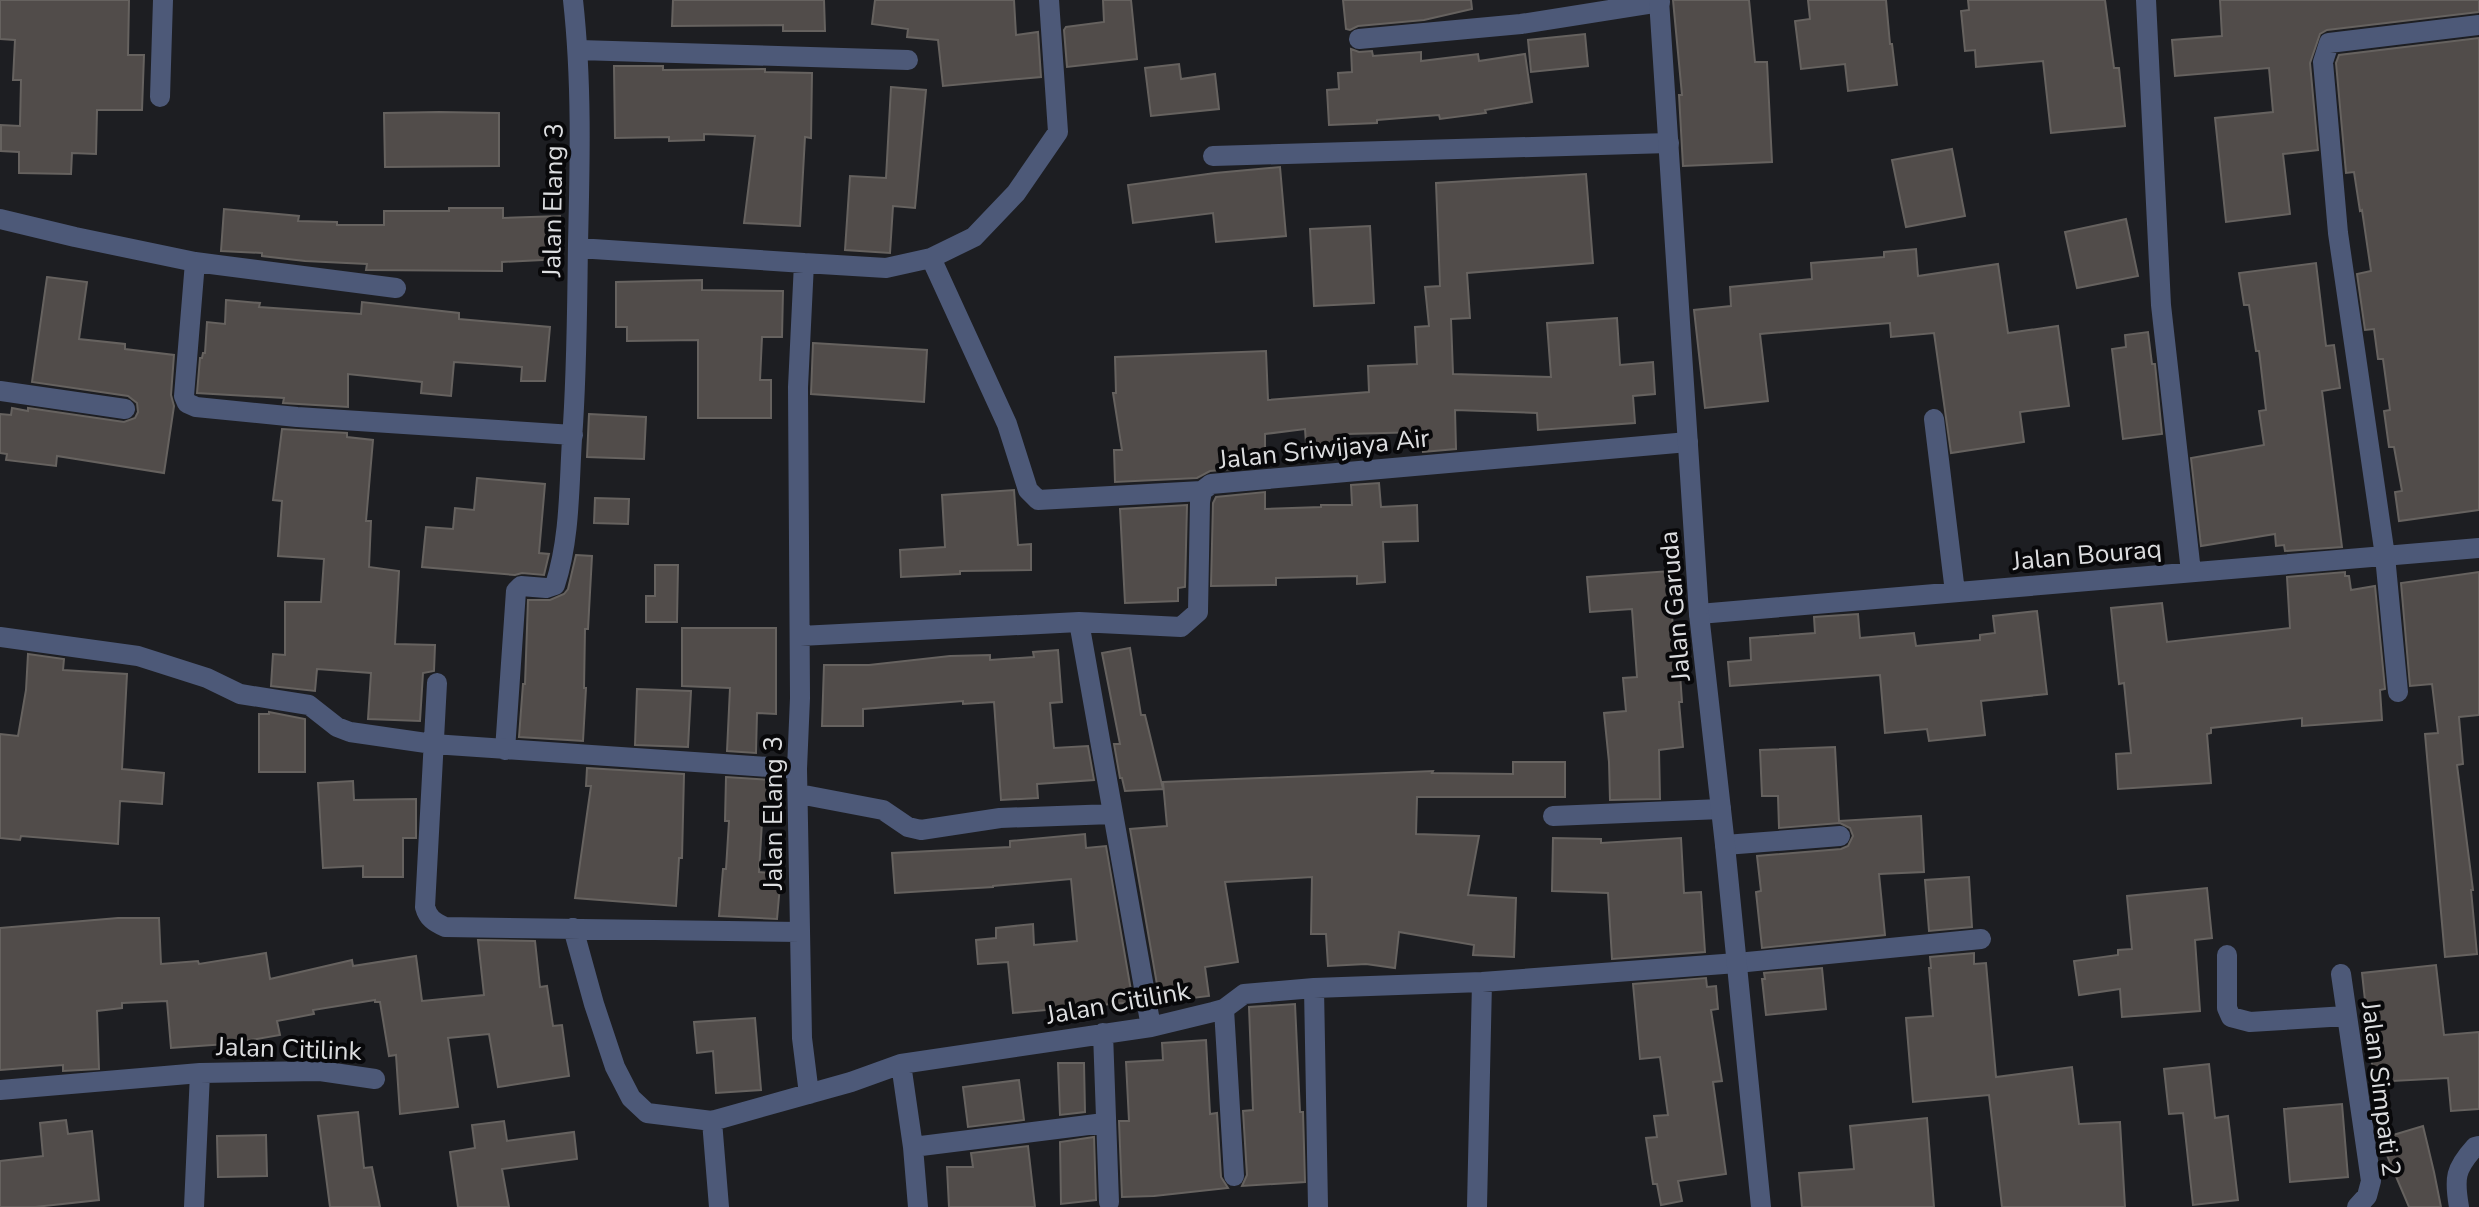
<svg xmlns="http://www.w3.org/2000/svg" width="2479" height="1207" font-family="'Nunito Sans',sans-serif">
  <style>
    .building { fill: #514c4a; stroke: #66625f; stroke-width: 2 }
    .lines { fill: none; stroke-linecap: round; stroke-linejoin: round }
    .minor { stroke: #4d5978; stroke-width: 20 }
    .tertiary { stroke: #4d5978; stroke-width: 20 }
    .labels { text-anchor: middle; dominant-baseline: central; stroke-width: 8; stroke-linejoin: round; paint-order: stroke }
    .street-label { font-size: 26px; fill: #dddee0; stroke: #08080a }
  </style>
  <rect width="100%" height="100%" fill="#1d1e22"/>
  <path class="building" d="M0 0H129L128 55H144L142 110H97L96 154 72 153 71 174 19 173V152L1 151V125L20 126 21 80H13L15 40 0 39Z
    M673 0H824L825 31H783V25L672 26Z
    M875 0H1014L1016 35 1038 32 1041 77 943 86 938 40 907 37 908 29 872 24Z
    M1103 0H1131L1137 59 1067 67 1064 30 1066 27 1104 22Z
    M1343 0H1471L1472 9 1424 20 1358 26 1350 30 1346 29Z
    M1673 0H1749L1755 62H1767L1772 162 1683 166 1679 95H1682Z
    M1808 0H1886L1890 44H1892L1897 85 1848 91 1845 64 1801 69 1795 21 1810 19Z
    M1968 0H2105L2114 68H2119L2125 126 2051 133 2043 61 1976 67 1975 50 1965 51 1961 11 1969 10Z
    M2220 0H2479V12L2327 30 2320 34 2310 63 2318 150 2283 154 2290 214 2226 222 2215 118 2273 112 2269 68 2175 76 2172 40 2222 36Z
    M1585 34 1588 66 1531 72 1528 40Z
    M2479 38V510L2399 521 2395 492 2402 491 2394 447H2389L2384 411 2390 410 2383 359H2378L2374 329 2365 330 2357 274 2371 271 2362 210 2360 211 2354 172 2346 173 2336 63 2339 55Z
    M1351 49 1359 52 1372 51 1373 56 1421 52V61L1478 54 1479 61 1525 54 1532 102 1485 110 1486 113 1440 119 1439 115 1377 120V123L1329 125 1327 90 1339 89 1338 73 1352 72Z
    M1179 64 1181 79 1215 74 1219 109 1151 116 1145 68Z
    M614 66H663V70L765 69V72L812 73 811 138 805 137 800 226 744 223 755 136 704 134V140L669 141V137L615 138Z
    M891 87 926 90 915 208 893 206 890 253 845 250 850 176 886 178Z
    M439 112 499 113V166L385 167 384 113Z
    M1952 149 1965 216 1906 227 1892 160Z
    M1280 167 1286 236 1216 242 1213 213 1133 223 1128 185 1215 173Z
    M1586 174 1593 263 1467 273 1470 318 1451 319 1453 374 1551 377 1547 323 1617 318 1620 365 1653 362 1655 394 1633 396 1635 423 1538 430 1537 413 1455 410 1456 449 1423 452 1422 432 1346 434 1348 455 1307 458 1305 429 1265 434V466L1210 471 1197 478 1115 482 1114 450H1122L1113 393H1116L1115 357 1266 351 1268 400 1369 392 1368 366 1417 364 1415 327 1429 326 1425 287 1440 286 1436 183Z
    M449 208H503V218L560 216 562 259 502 262V271L366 270 367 264 305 261 262 256V253L221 251 224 209 299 216 298 221 337 222V225H384V211H449Z
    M2126 219 2138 276 2077 288 2065 232Z
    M1370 226 1374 303 1314 306 1310 229Z
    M1916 249 1918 276 1998 264 2008 333 2058 326 2069 406 2020 412 2024 442 1951 453 1934 333 1891 337 1890 323 1760 334 1768 401 1705 408 1694 310 1731 306 1730 287 1812 279 1811 263 1884 257V252Z
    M2316 263 2326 346 2334 345 2340 388 2322 391 2342 547 2285 551 2284 545 2276 546 2275 534 2201 546 2191 458 2264 445 2259 411 2266 410 2259 351H2256L2249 305H2244L2239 273Z
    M47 277 87 282 79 339 125 344V349L174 355 171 395 174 406 164 473 57 456 56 466 6 460 7 454 0 453V414L11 415 12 408 28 411V408L124 422 135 418 138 412 137 403 128 396 32 382Z
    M702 280V290L783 291 782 337H762L760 380H771V418H698V340L627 341V327H616V282Z
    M226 300 260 303 259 307 361 314 362 302 459 313V319L550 327 545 381H521L522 367 454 362 451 396 421 393 422 382 348 374V407L283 403 284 398 197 393 200 358H202L203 353H205L207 322 225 324Z
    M2148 332 2152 364H2155L2162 434 2123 439 2112 349 2126 347 2125 335Z
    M813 343 927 350 924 402 811 394Z
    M589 414 646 417 644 459 587 457Z
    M282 429 347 433V437L373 440 366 521H371L369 567 399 571 395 644 435 645 434 671 423 673 420 721 368 719 371 673 317 669 315 691 271 686 273 654 285 655V602H321L324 559 278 556 282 501 273 500Z
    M477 478 545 484 539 553 549 554 544 575 522 573 515 575 422 567 426 527 453 529 455 508 474 510Z
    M1379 483 1381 507 1417 505 1418 541 1383 542 1385 582 1357 584V576L1276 578V585L1211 586 1213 503 1216 497 1265 492V509L1321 507V505H1352L1351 485Z
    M1014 490 1018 545 1031 544V570L960 571V574L901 577 900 550 945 547 942 495Z
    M595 498 629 499 628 524 594 523Z
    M1187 505 1185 587 1178 588V601L1125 603 1120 509Z
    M576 555 592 556 588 629H585L584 688H586L583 741 519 737 523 684H525L528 600H550L564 594 568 589Z
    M655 565H678L677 622H646V596H655Z
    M1670 571 1675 674H1680L1682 702H1679L1683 747 1659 750 1660 799 1610 800 1609 762 1604 713 1626 711 1623 678 1637 677 1632 609 1590 612 1587 577Z
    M2345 572V576H2349L2351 590 2375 586 2385 689 2380 690 2382 720 2302 726V718L2211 728V733L2207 734 2211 783 2118 789 2116 754 2131 753 2124 683 2119 684 2111 608 2162 603 2167 642 2290 628 2287 577Z
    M2479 572V715L2459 717 2463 764 2457 765 2473 890H2471L2477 954 2445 957 2425 734 2438 733 2432 684 2410 686 2401 583Z
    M2037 611 2047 694 1981 701 1985 735 1929 741 1927 729 1885 733 1880 675 1730 686 1728 662 1751 660 1750 638 1815 633 1814 617 1858 614 1860 638 1914 633 1916 646 1980 640V635L1995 633 1993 616Z
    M682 628H776V714L757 713 756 753 727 751 730 688 682 686Z
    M1130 648 1141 715H1145L1163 789 1125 791 1122 778H1120L1114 744H1120L1102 653Z
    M1058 650 1062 702 1050 703 1054 748 1088 746 1094 780 1037 784 1038 798 1001 800 994 702 963 704V701L863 709V726H822L824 665H869L950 656 990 655V660L1034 657 1033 652Z
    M28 654 64 659 63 670 127 674 122 769 164 773 162 804 120 801 118 844 21 836 20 840 0 838V734L18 736 26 690Z
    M637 689 691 691 688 747 635 745Z
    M269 712 305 719V772H259V714H269Z
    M1835 747 1839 821 1921 816 1924 872 1879 874 1885 935 1762 948 1756 892 1761 891 1757 856 1841 849 1848 846 1853 836 1850 828 1840 823 1779 828 1778 796H1762L1760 750Z
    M1513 762H1565V797H1417L1416 834 1479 836 1468 895 1516 898 1514 957 1473 955 1474 945 1399 932 1395 968 1366 964 1328 966 1326 934H1311L1312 877 1225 882 1238 962 1205 967 1209 996 1160 1002 1130 829 1167 826 1163 782 1433 771 1432 773 1513 774Z
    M587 768 684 774 682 858H679L676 906 575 898 591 786H586Z
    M726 777 771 780 770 823 762 822 759 872 781 874 777 919 719 916 723 869H726L729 821H725Z
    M353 781 354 800 416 799V838H403V877H363V866L323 868 318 783Z
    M1085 834 1086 848 1106 846 1133 1002 1013 1013 1008 962 978 964 976 940 996 938V928L1033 924 1034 945 1077 941 1071 879 993 886V887L895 893 892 853 1010 847V841Z
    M1553 838 1601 839V843L1681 838 1684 893 1701 892 1705 952 1612 959 1608 893 1552 891Z
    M1969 877 1972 927 1929 931 1925 880Z
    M2207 888 2212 938 2195 940 2200 1011 2122 1017 2120 989 2079 995 2074 961 2118 955V950L2132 949 2127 896Z
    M118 918H159L161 964 198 961 199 964 266 953 270 979 352 960 353 966 416 956 422 1001 484 995 478 940 535 941 540 987 547 986 553 1026 562 1025 569 1076 498 1087 489 1034 448 1038 458 1107 400 1114 396 1055 389 1056 380 1002H375V1000L313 1010 314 1014 277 1021 280 1035 227 1044 171 1048 167 1001 122 1003V1008L97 1011 99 1069 63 1071V1065L0 1070V928Z
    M1974 953V964L1986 963 1996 1077 2072 1067 2079 1124 2120 1122 2125 1207H2002L1989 1095 1913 1102 1906 1018 1933 1016 1929 968H1931L1930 957Z
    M2436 965 2444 1035 2479 1032V1109L2451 1111 2448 1078 2374 1082 2362 973Z
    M1822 968 1826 1009 1766 1015 1762 979H1765L1764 973Z
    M1706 978 1707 987 1716 986 1718 1009 1711 1010 1722 1081 1713 1082 1726 1174 1678 1181 1682 1201 1661 1205 1657 1184H1653L1646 1138 1657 1137 1654 1116 1668 1115 1660 1057 1640 1059 1633 984Z
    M1295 1004 1300 1112H1303L1305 1182 1242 1186 1247 1175 1243 1111 1253 1110 1249 1007Z
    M755 1018 761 1090 716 1093 713 1051 697 1053 694 1022Z
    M1206 1040 1210 1114 1217 1113 1221 1177 1228 1188 1154 1196 1122 1197 1119 1121H1129L1126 1062 1163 1060 1162 1043Z
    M1058 1063H1084L1085 1112 1060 1115Z
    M2209 1064 2215 1118 2228 1116 2238 1200 2193 1205 2183 1113 2169 1114 2164 1069Z
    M1019 1080 1024 1120 968 1127 963 1087Z
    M2342 1104 2348 1177 2290 1182 2284 1109Z
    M358 1112 364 1168 372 1167 380 1207H330L318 1116Z
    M1927 1118 1934 1207H1802L1799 1173 1854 1169 1850 1126Z
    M66 1120 68 1134 92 1131 99 1200 35 1207H0V1161L43 1156 40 1123Z
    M504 1121 507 1141 574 1132 577 1159 502 1169 509 1207H458L450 1152 475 1148 472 1125Z
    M2423 1126 2434 1172 2441 1207H2409L2380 1139Z
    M266 1135 267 1176 218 1177 217 1136Z
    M1094 1137 1096 1200 1061 1204 1060 1142Z
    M1028 1146 1035 1207H949L947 1167H973L971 1153Z"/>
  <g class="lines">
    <path class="minor" d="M2146 0 2161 305 2191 572
      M1359 39 1521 24 1660 2
      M579 50 908 60
      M160 97 163 0
      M1213 156 1669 143
      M0 219 75 237 195 262
      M578 248 804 263 798 387 800 698 797 769 802 1038 809 1094
      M931 258 1007 424 1028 490 1038 500 1202 491
      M804 263 886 268 931 258 974 237 1016 193 1058 132 1049 0
      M396 288 195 262 184 396 187 403 196 407 297 417 573 435
      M0 391 125 409
      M1934 419 1955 592
      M1699 614 2479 548
      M1079 622 1151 1027
      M800 636 1079 622 1181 627 1198 612 1200 502 1202 491 1211 484 1688 442
      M0 637 138 656 207 678 240 694 309 705 337 727 350 732 433 744 797 769
      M437 683 425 907C428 918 434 922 445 927L800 932
      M2398 692 2385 556 2338 233 2323 62 2329 43 2479 25
      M505 750 516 591 521 586 546 588 555 585C570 539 569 487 572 439 577 374 577 309 578 244 580 162 582 81 573 0
      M799 794 883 810 908 827 921 830 1000 818 1113 814
      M1553 816 1721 809
      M1725 845 1840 836
      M573 928 594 1004 615 1067 631 1098 647 1113 712 1121 851 1082 901 1064 1151 1027 1213 1012 1224 1009 1244 994 1314 988 1482 982 1737 963 1981 939
      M2227 955V1008L2231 1017 2250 1022 2346 1016
      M2341 974 2371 1181 2367 1196 2357 1207
      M1314 988 1318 1207
      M1224 1009 1234 1176
      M1103 1033 1109 1202
      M901 1064 913 1147 918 1207
      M0 1090 200 1073 320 1071 375 1079
      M712 1121 719 1207
      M913 1147 1104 1123
      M194 1207 200 1073
      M1477 1207 1482 982
      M2459 1207C2454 1178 2455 1169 2475 1147L2479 1146"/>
    <path class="tertiary" d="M1659 0 1699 614 1725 845 1761 1207"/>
  </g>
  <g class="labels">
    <g class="street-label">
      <text transform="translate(553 200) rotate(-89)">Jalan Elang 3</text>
      <text transform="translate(1324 449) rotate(-6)">Jalan Sriwijaya Air</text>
      <text transform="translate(2087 555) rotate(-5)">Jalan Bouraq</text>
      <text transform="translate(1675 606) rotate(-95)">Jalan Garuda</text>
      <text transform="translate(773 813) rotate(-90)">Jalan Elang 3</text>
      <text transform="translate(1118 1003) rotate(-10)">Jalan Citilink</text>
      <text transform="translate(289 1049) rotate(2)">Jalan Citilink</text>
      <text transform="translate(2381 1089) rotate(83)">Jalan Simpati 2</text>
    </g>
  </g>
</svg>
